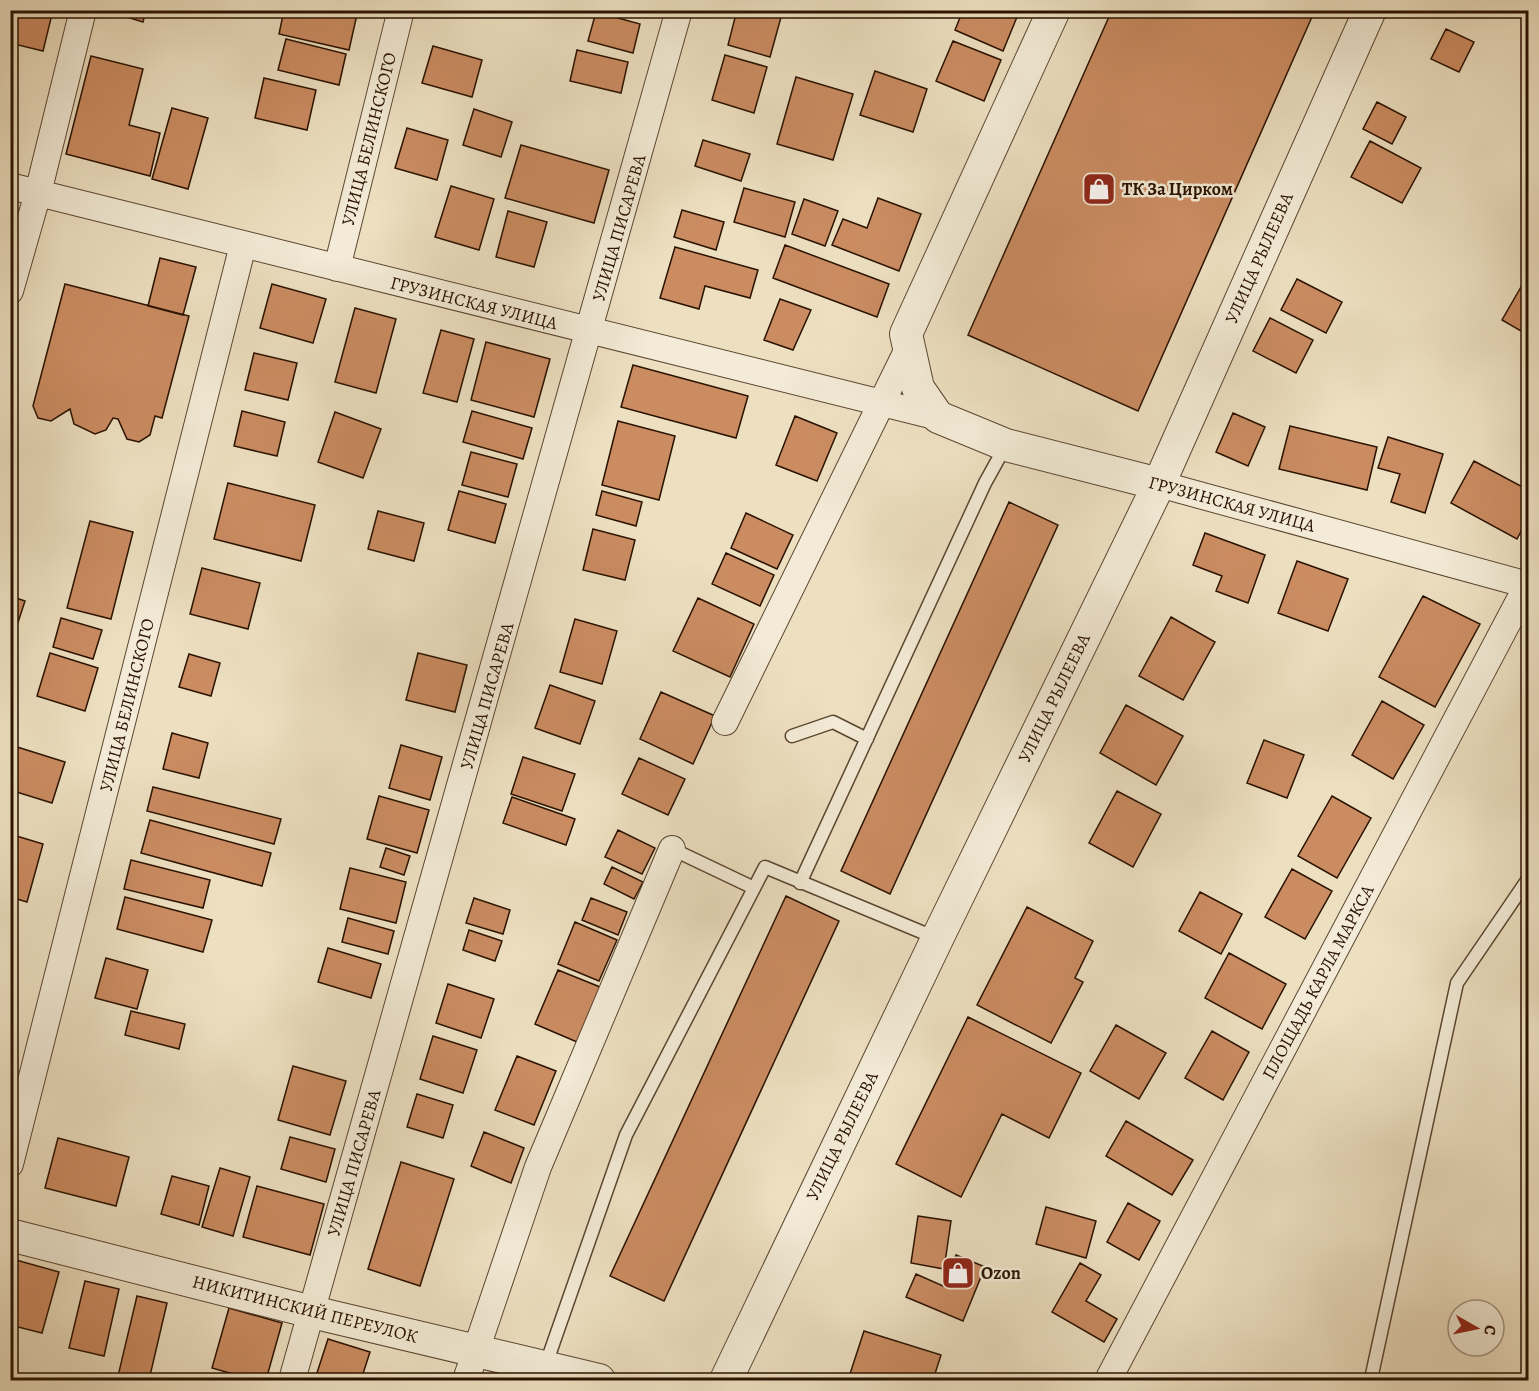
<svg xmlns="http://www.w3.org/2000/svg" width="1539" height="1391" font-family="Alegreya,serif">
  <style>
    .building { fill: #cb8c62; stroke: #2a1200; stroke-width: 1.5 }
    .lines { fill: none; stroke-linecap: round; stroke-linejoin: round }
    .service-casing { stroke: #5b4630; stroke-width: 15 }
    .minor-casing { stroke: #5b4630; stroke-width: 28 }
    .tertiary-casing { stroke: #5b4630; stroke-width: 34 }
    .service { stroke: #f3ebd7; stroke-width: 12 }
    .minor { stroke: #f3ebd7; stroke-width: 26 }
    .tertiary { stroke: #f3ebd7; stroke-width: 32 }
    .labels { text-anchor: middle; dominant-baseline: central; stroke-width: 5; stroke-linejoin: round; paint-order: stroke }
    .street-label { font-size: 18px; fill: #2a1200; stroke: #f3ebd7 }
    .poi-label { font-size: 18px; font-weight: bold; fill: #2a1200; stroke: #f3ebd7; text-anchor: start }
  </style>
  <rect width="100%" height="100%" fill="#ede0c1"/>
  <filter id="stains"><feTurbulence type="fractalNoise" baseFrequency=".00333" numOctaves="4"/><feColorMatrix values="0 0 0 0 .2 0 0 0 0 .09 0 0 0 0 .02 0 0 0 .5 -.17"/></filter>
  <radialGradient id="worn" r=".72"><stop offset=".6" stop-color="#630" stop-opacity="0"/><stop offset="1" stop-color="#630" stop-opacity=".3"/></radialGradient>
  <path class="building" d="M10 10H53L43 51 10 43Z
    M104 10H146L143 22Z
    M284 10H358L349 50 279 34Z
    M737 10H783L770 57 728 45Z
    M963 10H1000L1017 17 1003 51 955 30Z
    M1112 10H1315L1138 411 968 335Z
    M596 12 640 24 633 53 588 41Z
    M1446 29 1474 42 1459 72 1431 59Z
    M286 39 346 54 339 85 278 70Z
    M953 41 1001 60 984 101 936 81Z
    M433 46 482 60 472 97 422 83Z
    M577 50 628 62 621 93 570 81Z
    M725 55 767 67 754 113 712 100Z
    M91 56 143 69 129 125 160 133 150 176 66 154Z
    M875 71 927 89 913 132 860 115Z
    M796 77 853 94 833 160 777 144Z
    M264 78 316 90 307 130 255 118Z
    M1377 102 1406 117 1392 144 1363 129Z
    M172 108 208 118 188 189 152 179Z
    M474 109 512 122 501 157 463 145Z
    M407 128 448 140 437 180 395 168Z
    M703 140 750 154 741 181 695 166Z
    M1370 141 1421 168 1402 203 1351 177Z
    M521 145 609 170 594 223 505 198Z
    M451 186 494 199 479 250 435 237Z
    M744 188 795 202 785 237 734 222Z
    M878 198 921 214 899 271 832 245 843 219 867 228Z
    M804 199 838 211 825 246 792 234Z
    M682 210 724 222 716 250 674 237Z
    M508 211 547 222 534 267 496 257Z
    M785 245 889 284 877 317 773 278Z
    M675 247 758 270 750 298 705 286 699 309 660 298Z
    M160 258 196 267 183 315 148 306Z
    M1297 279 1342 302 1326 333 1281 310Z
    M1525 280 1528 282V335L1502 320Z
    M65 284 189 316 162 418 155 416 150 435 139 442 127 439 118 419 113 418 106 430 95 434 74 424 70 409 51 421 38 418 33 406Z
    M272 284 326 299 313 343 260 328Z
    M780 299 811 310 793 350 764 340Z
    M355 308 396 319 376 393 335 382Z
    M1270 318 1313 340 1296 373 1253 351Z
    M441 330 474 339 457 402 423 393Z
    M486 342 550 359 534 417 471 400Z
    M254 353 297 363 288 400 245 390Z
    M633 365 748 396 736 438 621 407Z
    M242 411 285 422 277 456 234 446Z
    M472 411 532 428 523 459 463 442Z
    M335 412 381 429 363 478 318 462Z
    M1233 413 1265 427 1248 466 1216 452Z
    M795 416 837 433 817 481 776 465Z
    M618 421 675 436 659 500 602 485Z
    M1290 426 1377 447 1367 490 1279 469Z
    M1388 437 1443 454 1425 513 1391 502 1400 474 1378 468Z
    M471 452 517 464 508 497 462 485Z
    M1474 461 1528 490V518L1517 539 1451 503Z
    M228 483 315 505 301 561 214 539Z
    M459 491 506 504 495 543 448 530Z
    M602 491 642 502 636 526 596 515Z
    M1009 502 1058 525 890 894 841 871Z
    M378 511 424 523 414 561 368 549Z
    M746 513 793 535 777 569 731 548Z
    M90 521 133 532 111 619 67 608Z
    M593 529 635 540 625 580 583 570Z
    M1205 533 1265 555 1248 603 1216 591 1222 576 1193 565Z
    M726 553 774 575 760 606 712 584Z
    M1297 561 1348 579 1328 631 1278 613Z
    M202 568 260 583 248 629 190 614Z
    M10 596 25 601 10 647Z
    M1423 596 1480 624 1435 707 1379 677Z
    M698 598 754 624 730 677 673 651Z
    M1171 617 1215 642 1183 700 1139 676Z
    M61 618 102 630 93 659 53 647Z
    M575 619 617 631 602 684 560 672Z
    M50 653 98 668 85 711 37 696Z
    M418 653 467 665 455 712 406 700Z
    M189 654 220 663 211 696 179 687Z
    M550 685 595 701 580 744 535 728Z
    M661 692 715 716 693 764 640 739Z
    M1382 701 1424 725 1393 779 1352 755Z
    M1126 705 1183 736 1156 785 1100 753Z
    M172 733 208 743 199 778 163 769Z
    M1264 740 1304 755 1287 798 1247 783Z
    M401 745 442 757 430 800 389 788Z
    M14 746 65 762 52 803 10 790V757Z
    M523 757 575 774 562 811 511 794Z
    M639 758 685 779 668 815 622 794Z
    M153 787 281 819 274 844 147 811Z
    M1117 791 1161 814 1133 867 1089 843Z
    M379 796 429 810 417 853 367 839Z
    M1332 796 1371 818 1337 878 1298 856Z
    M512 797 575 819 566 845 503 823Z
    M150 820 271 853 262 886 141 853Z
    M618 830 655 848 642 874 605 857Z
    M10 834 43 844 27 902 10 897Z
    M386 848 410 856 404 875 380 867Z
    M131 860 210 880 203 908 124 889Z
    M612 867 643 882 634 899 604 884Z
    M350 868 406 882 396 923 340 909Z
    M1292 869 1332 891 1305 939 1265 917Z
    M1200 892 1242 914 1221 954 1179 931Z
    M786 896 839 921 664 1301 610 1276Z
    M125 897 212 920 203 952 117 929Z
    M474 898 510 910 503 934 466 923Z
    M591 898 627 912 618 935 582 920Z
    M1027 907 1093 941 1075 978 1083 982 1051 1043 977 1005Z
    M348 918 394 931 388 954 342 942Z
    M575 922 617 940 599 981 558 964Z
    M469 930 502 941 495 961 463 950Z
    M328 948 381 964 371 998 318 982Z
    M1229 953 1286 984 1262 1029 1205 998Z
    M106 958 148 970 137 1009 95 998Z
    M558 970 600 987 577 1042 535 1024Z
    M448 984 494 999 481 1038 436 1023Z
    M131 1011 185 1024 179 1049 125 1035Z
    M968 1017 1081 1073 1049 1138 1002 1114 961 1197 896 1164Z
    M1116 1025 1166 1053 1139 1099 1090 1071Z
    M1212 1031 1249 1052 1223 1100 1185 1078Z
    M433 1036 477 1050 463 1093 420 1079Z
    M517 1056 556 1071 534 1125 495 1110Z
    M293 1066 346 1081 330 1135 278 1120Z
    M417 1094 453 1105 443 1138 407 1127Z
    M1126 1121 1193 1160 1172 1195 1106 1156Z
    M484 1132 524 1148 511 1183 471 1166Z
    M290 1137 335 1149 326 1182 281 1169Z
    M58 1138 129 1157 116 1206 45 1188Z
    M401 1162 454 1179 420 1286 368 1269Z
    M220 1168 250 1177 233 1236 202 1227Z
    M172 1176 209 1186 199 1225 161 1214Z
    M257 1186 324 1204 310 1255 243 1237Z
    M1128 1203 1160 1221 1139 1260 1107 1242Z
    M1046 1207 1096 1221 1086 1258 1036 1244Z
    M918 1216 951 1221 944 1269 911 1263Z
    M956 1255 985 1267 963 1321 906 1297 916 1274 943 1286Z
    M16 1260 59 1272 42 1333 10 1325V1279Z
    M1080 1263 1101 1275 1086 1301 1117 1319 1104 1342 1052 1312Z
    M85 1281 119 1289 104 1356 69 1348Z
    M137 1296 167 1303 149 1380 118 1376Z
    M229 1308 282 1323 266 1380H254L212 1368Z
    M864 1331 941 1355 933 1380H848Z
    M328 1339 370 1352 361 1380 315 1379Z"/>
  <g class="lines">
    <g class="service-casing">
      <path id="service" d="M792 736 833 722 867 739
        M672 849 754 888
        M800 883 985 483 1006 445
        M545 1367 626 1135 765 867 936 938
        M1371 1379 1457 983 1528 879"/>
    </g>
    <g class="minor-casing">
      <path id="minor" d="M10 186 938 417
        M337 268 401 10
        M10 291 38 193 83 10
        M1159 484 1528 585
        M725 722 907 351
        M10 1164 243 245
        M292 1380 679 10
        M466 1380 538 1167 672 849
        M1108 1380 1528 584"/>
    </g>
    <g class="tertiary-casing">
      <path id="tertiary" d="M1054 10 906 334 918 388 938 417 1006 445 1159 484
        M10 1235 312 1312 599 1380
        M726 1380 937 939 1159 484 1370 10"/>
    </g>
    <use href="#service" class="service"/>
    <use href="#minor" class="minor"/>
    <use href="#tertiary" class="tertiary"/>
  </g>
  <defs>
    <g id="shop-square" transform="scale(1.725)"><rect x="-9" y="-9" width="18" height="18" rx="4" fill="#8f2418" stroke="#f3ebd7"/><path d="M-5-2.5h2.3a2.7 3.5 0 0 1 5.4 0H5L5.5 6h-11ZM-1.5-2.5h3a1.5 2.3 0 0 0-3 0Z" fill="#fff"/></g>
  </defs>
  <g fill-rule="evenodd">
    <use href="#shop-square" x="1099" y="189"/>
    <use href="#shop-square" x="958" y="1273"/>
  </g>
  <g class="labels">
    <g class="street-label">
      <text transform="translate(369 139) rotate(-76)">УЛИЦА БЕЛИНСКОГО</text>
      <text transform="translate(619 228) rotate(-74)">УЛИЦА ПИСАРЕВА</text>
      <text transform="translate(1259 258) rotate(-66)">УЛИЦА РЫЛЕЕВА</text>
      <text transform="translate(474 303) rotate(14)">ГРУЗИНСКАЯ УЛИЦА</text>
      <text transform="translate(1232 504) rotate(15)">ГРУЗИНСКАЯ УЛИЦА</text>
      <text transform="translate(487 696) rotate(-74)">УЛИЦА ПИСАРЕВА</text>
      <text transform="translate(1054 698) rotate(-64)">УЛИЦА РЫЛЕЕВА</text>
      <text transform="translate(127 705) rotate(-76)">УЛИЦА БЕЛИНСКОГО</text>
      <text transform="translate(1318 982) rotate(-62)">ПЛОЩАДЬ КАРЛА МАРКСА</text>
      <text transform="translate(842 1136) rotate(-64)">УЛИЦА РЫЛЕЕВА</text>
      <text transform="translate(354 1163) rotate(-74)">УЛИЦА ПИСАРЕВА</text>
      <text transform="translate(305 1309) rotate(14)">НИКИТИНСКИЙ ПЕРЕУЛОК</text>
    </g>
    <g class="poi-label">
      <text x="1122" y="189">ТК За Цирком</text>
      <text x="981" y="1273">Ozon</text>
    </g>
  </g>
  <rect width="1539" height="1391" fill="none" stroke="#ede0c1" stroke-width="36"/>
  <rect x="12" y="12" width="1515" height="1367" fill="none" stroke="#2a1200" stroke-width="3"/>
  <rect x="18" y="18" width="1503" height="1355" fill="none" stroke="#2a1200" stroke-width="1.5"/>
  <g transform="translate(1476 1328) rotate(99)"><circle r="28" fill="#f3ebd7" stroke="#a39481" stroke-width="1.5"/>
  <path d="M0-4.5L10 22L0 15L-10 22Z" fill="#8f2418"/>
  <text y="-9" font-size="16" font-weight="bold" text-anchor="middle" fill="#2a1200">С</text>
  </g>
  <rect width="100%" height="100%" filter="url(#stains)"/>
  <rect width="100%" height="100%" fill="url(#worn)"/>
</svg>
